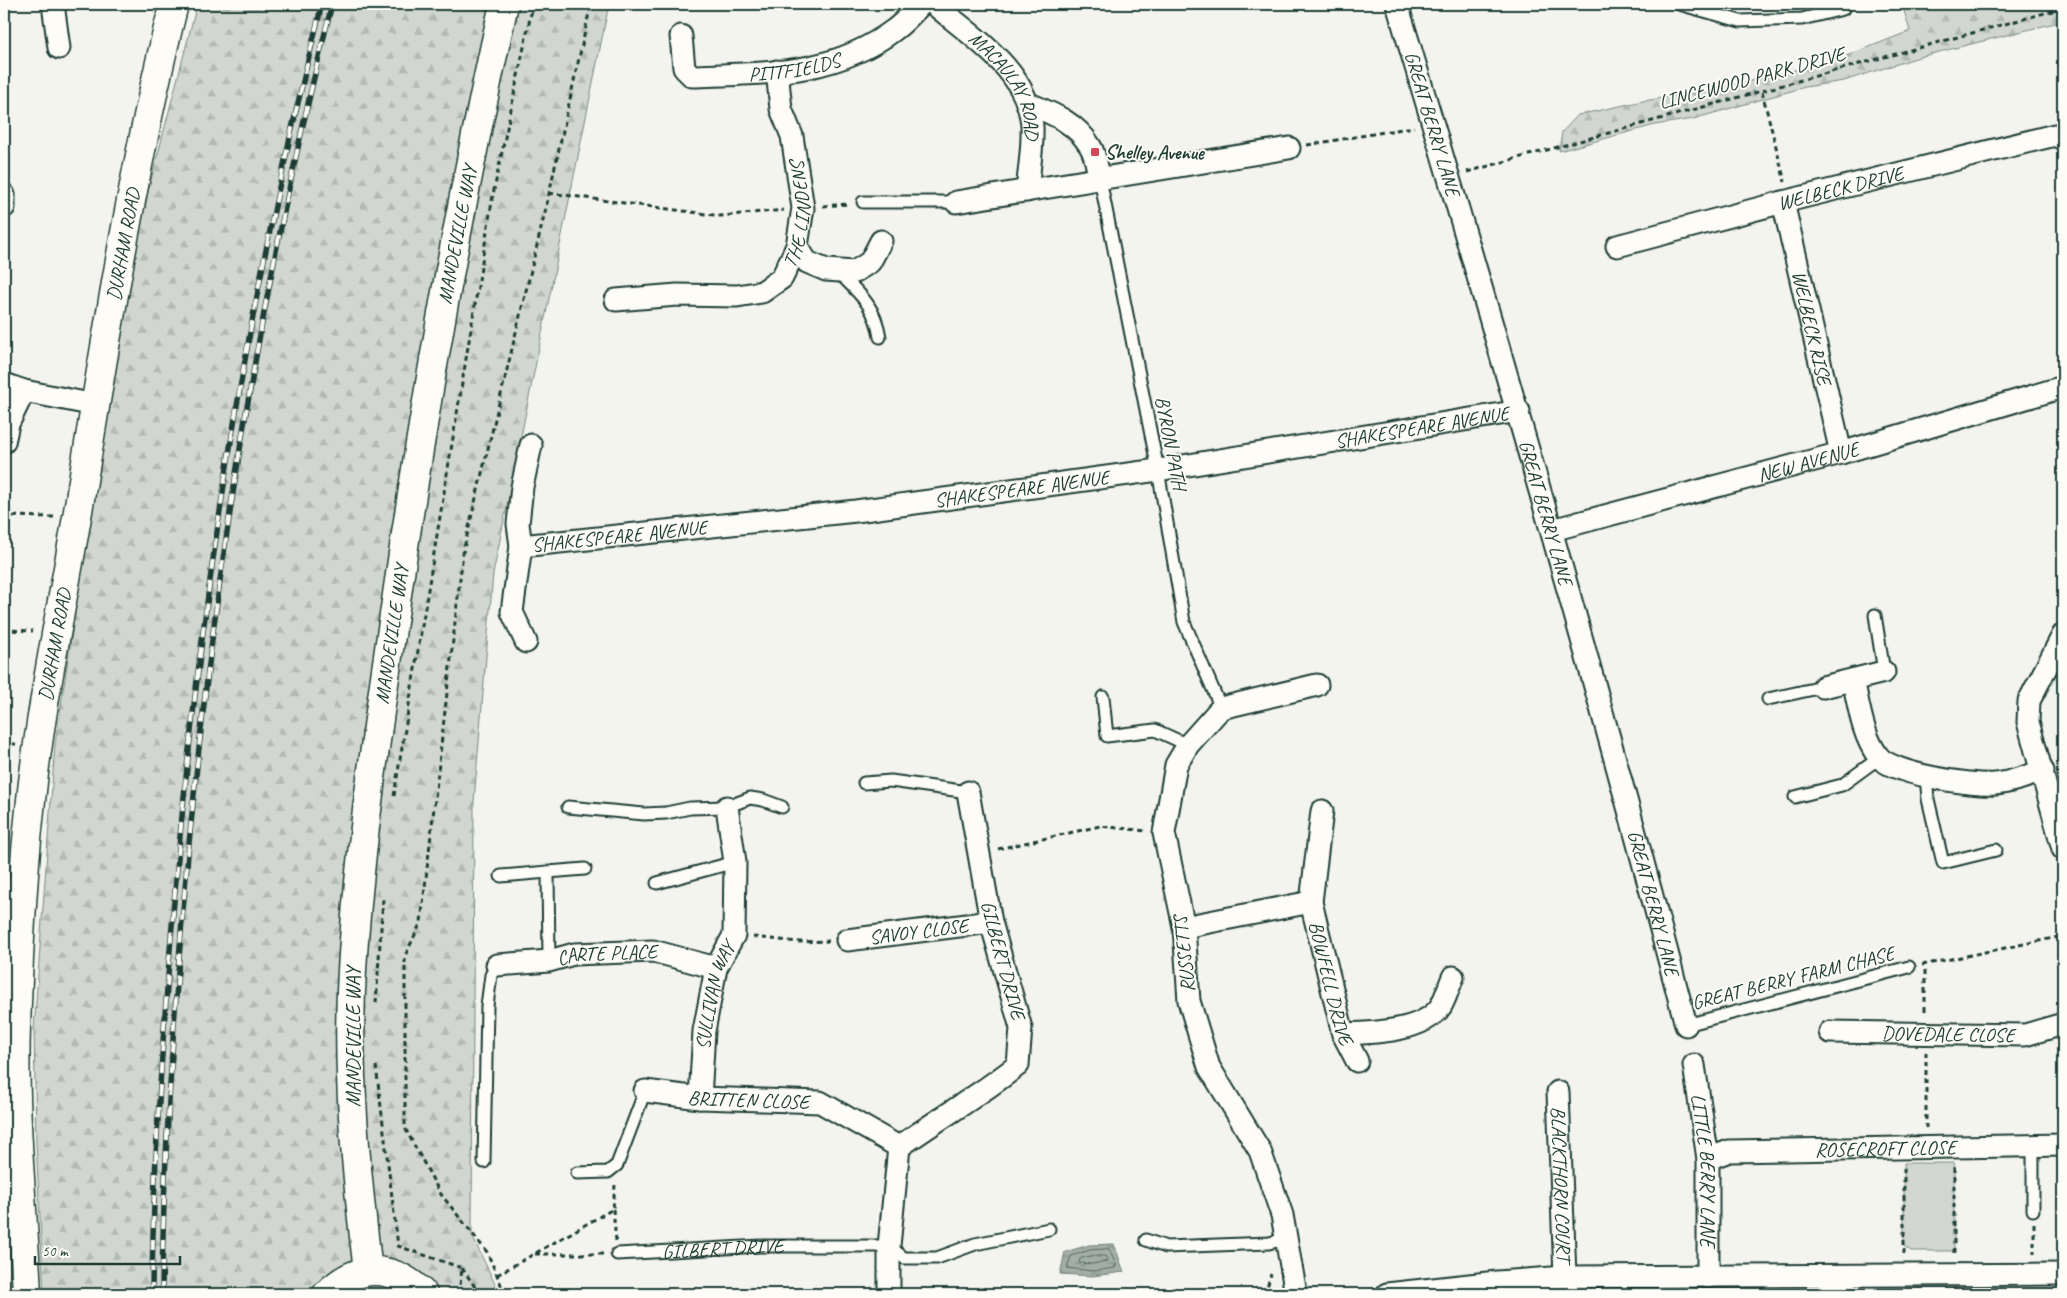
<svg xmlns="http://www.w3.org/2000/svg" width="2067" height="1298" font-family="Caveat,sans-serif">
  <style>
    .grass { fill: #d1d6d1; stroke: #788a82 }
    .forest { fill: url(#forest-firs); stroke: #788a82 }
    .water { fill: url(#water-ripples); stroke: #6e8179 }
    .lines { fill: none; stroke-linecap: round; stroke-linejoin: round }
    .shore { stroke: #546a62; stroke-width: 1 }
    .lane-casing { stroke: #1f3d34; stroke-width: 15 }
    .street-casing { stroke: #1f3d34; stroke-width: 25 }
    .secondary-casing { stroke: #1f3d34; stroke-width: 31 }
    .path { stroke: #1f3d34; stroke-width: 3; stroke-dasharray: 5 4; stroke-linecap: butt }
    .lane { stroke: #fdfcf7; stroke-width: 11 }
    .street { stroke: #fdfcf7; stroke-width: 21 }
    .secondary { stroke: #fdfcf7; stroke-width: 28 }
    .rail-casing { stroke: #1f3d34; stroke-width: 5.5 }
    .rail { stroke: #fdfcf7; stroke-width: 4; stroke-dasharray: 11; stroke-linecap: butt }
    .poi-dot { fill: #d1495b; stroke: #fdfcf7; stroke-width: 2 }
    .labels { text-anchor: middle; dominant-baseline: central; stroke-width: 4; stroke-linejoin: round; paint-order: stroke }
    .street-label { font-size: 20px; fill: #1f3d34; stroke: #fdfcf7 }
    .poi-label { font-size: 20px; font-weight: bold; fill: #1f3d34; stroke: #fdfcf7; text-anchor: start }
  </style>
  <defs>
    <pattern id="forest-firs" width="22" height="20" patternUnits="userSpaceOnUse" patternTransform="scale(1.25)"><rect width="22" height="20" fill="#d1d6d1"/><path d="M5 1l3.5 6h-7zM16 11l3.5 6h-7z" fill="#b3b9b4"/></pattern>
    <pattern id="water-ripples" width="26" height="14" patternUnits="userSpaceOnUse" patternTransform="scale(1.25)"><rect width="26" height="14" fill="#a3aea7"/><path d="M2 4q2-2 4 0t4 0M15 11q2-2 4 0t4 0" fill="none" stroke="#848f89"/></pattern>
  </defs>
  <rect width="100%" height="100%" fill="#f4f4ef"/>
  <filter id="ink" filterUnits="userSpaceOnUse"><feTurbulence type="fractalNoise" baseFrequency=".02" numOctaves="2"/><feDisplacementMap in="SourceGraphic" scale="10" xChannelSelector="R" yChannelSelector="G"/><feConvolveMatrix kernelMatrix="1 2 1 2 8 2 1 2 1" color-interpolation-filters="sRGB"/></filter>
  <g filter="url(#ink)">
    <path class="grass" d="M1904 1163H1954V1251H1911L1904 1246Z"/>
    <path class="forest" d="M197 4H609L493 574 474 801 472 1236 495 1284 494 1294H44L36 1142 34 1029 55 744 98 463 145 203Z
      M1902 4H2063V21L1919 57 1844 81 1805 87 1693 119 1655 125 1559 151 1562 132 1578 115 1643 101 1714 90 1836 60 1910 31Z"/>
    <path class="water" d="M1114 1244 1124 1272 1093 1276 1060 1274 1065 1252 1089 1245Z"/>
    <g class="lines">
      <path class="shore" d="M1109 1249 1116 1265 1115 1268 1093 1271 1067 1268 1071 1256 1090 1250Z
        M1091 1256H1105L1108 1261 1092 1264 1079 1263 1080 1259Z"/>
      <g class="lane-casing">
        <g id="lane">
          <path d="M1679 4 1740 21 1802 19 1843 9 1846 4"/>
          <path d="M1100 179 1158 470 1184 622 1221 708"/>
          <path d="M863 202H956"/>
          <path d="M839 273C860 294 875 306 880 337"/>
          <path d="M1875 615 1884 672"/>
          <path d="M1103 697 1107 736 1155 730 1188 745"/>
          <path d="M1768 699 1823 687"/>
          <path d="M1926 776 1928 799 1943 863 1996 850"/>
          <path d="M864 783 891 781 968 792"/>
          <path d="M1795 797 1842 785 1879 758"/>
          <path d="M568 807 644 814 666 813 690 808 727 807 750 798 763 800 782 807"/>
          <path d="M501 876 548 872"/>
          <path d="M657 883 735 862"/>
          <path d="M549 961 548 872 585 869"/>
          <path d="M1686 1025 1909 967"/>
          <path d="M2033 1146V1210"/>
          <path d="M484 1162 487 1006 491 975 497 965"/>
          <path d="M577 1173 608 1172 617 1165 645 1091"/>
          <path d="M1146 1240 1166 1247 1269 1243 1286 1239"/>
          <path id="s1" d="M617 1254 761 1246H889L904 1258H937L975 1244 1049 1229"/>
        </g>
      </g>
      <g class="street-casing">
        <g id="street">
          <path d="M53 4 59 48"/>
          <path id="s2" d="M934 4C972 37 1028 70 1032 126 1033 147 1029 170 1027 191"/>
          <path id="s3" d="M1397 4C1499 343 1597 682 1686 1025"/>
          <path id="s4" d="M681 36 684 68 692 76C765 73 833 76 894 30 904 23 913 12 922 4"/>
          <path d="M1027 103C1051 113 1076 122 1090 146 1096 155 1097 169 1100 179"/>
          <path d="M4 195V207"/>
          <path d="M956 202 1289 148"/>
          <path id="s5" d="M1783 202 1841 453"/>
          <path d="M797 246 807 262 826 270 854 272 870 262 881 241"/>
          <path id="s6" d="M1617 246 1783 202 2055 135 2063 139"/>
          <path id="s7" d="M616 300 677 295 737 296 762 292 782 278 797 246 803 208 792 136 781 109 777 71"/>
          <path d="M4 384 24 391 95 405"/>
          <path d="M4 442 8 424 24 391"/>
          <path id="s8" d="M1552 530 1841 453 2063 387"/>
          <path id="s9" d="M521 546 856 511 1158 470 1519 411"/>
          <path d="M2063 635 2029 701 2028 722 2063 849"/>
          <path d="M526 642 512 612 521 546 518 524 522 487 531 445"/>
          <path d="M1853 680C1859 705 1862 735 1878 756 1891 774 1972 786 1995 784 2010 783 2027 776 2043 771"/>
          <path d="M1823 687 1884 672"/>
          <path id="s10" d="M1322 811 1311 902 1343 1034 1357 1061"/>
          <path d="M1184 927 1311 902"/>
          <path id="s11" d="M847 940 991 922"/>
          <path id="s12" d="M497 965 549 961 574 954 653 951 716 968"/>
          <path id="s13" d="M1830 1032 2025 1035 2063 1024"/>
          <path d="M1343 1034C1371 1033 1424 1032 1441 1006 1446 997 1449 986 1453 977"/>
          <path id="s14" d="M1694 1065 1708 1159V1277"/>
          <path id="s15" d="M645 1091 700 1098 820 1102 899 1147"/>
          <path id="s16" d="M1558 1092 1565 1277"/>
          <path id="s17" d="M700 1098 704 1031 716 968 734 935 735 862 727 807"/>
          <path id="s18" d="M1708 1159 1729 1151 2062 1145"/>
          <path d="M889 1294V1246L899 1147C938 1119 980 1095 1018 1065L1021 1028 991 922 968 792"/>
          <path d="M1296 1294 1282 1215 1260 1151 1209 1067 1189 1001 1184 927 1164 833 1176 765 1188 745 1221 708 1317 685"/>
          <path d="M1387 1294 1497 1282 1565 1277 2063 1274"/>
          <path d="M1844 1294V1276"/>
        </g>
      </g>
      <g class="secondary-casing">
        <g id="secondary">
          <path id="s19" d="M368 1271C356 1171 346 1071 352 970 360 837 381 705 400 574 428 382 462 192 504 4"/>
          <path id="s20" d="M27 1294C23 1205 13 1116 16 1026 19 954 22 882 30 810 40 706 63 603 80 499 107 333 133 167 174 4"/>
          <path d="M327 1294C358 1263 393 1264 423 1294"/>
        </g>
      </g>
      <path class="path" d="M1762 92 1785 182
        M1307 145 1414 127
        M1467 172 2063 8
        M549 193 721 216 784 210
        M823 206 849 204
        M4 516 54 517
        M4 630 33 631
        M4 744H16
        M394 796 493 195 533 4
        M998 849 1100 826 1146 831
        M753 937 799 942 829 941
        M1922 965 2063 936
        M1925 970V1013
        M376 1003 383 899
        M1926 1052V1128
        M376 1066 398 1246 462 1268 459 1294
        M1954 1167V1255
        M1904 1168V1256
        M613 1209 616 1241
        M2034 1223V1254
        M535 1254H604
        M462 1268 480 1294
        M497 1275 613 1209 615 1185
        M909 1291 958 1294
        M505 1294 487 1252 440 1193 405 1128V956L421 922 463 552 545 212 591 4
        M844 1294 870 1291
        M1265 1294 1271 1274"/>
      <use href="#lane" class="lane"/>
      <use href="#street" class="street"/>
      <use href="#secondary" class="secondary"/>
      <g class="rail-casing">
        <path id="rail" d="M152 1294C153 1163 163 1032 174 902 200 599 247 298 322 4
          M162 1294C163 1170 172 1045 182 921 208 612 256 305 332 4"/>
      </g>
      <use href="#rail" class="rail"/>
    </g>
  </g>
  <rect class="poi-dot" x="1090" y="147" width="10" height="10" rx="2.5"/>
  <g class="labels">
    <g class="street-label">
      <text stroke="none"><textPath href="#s4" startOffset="146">PITTFIELDS</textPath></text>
      <text transform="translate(1752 78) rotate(-15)">LINCEWOOD PARK DRIVE</text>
      <text stroke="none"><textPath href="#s2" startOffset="112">MACAULAY ROAD</textPath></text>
      <text stroke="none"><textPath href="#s3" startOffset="125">GREAT BERRY LANE</textPath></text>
      <text stroke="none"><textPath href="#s6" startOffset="231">WELBECK DRIVE</textPath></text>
      <text stroke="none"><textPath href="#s7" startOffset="238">THE LINDENS</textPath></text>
      <text stroke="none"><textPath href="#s19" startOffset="1045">MANDEVILLE WAY</textPath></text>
      <text stroke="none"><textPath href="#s20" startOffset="1058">DURHAM ROAD</textPath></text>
      <text stroke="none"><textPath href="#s5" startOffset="129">WELBECK RISE</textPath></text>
      <text stroke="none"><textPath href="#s9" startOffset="909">SHAKESPEARE AVENUE</textPath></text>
      <text transform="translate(1171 443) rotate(79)">BYRON PATH</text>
      <text stroke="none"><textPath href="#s8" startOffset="265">NEW AVENUE</textPath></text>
      <text stroke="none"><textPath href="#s9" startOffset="504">SHAKESPEARE AVENUE</textPath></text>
      <text stroke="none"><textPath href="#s3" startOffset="530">GREAT BERRY LANE</textPath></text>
      <text stroke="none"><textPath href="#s9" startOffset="99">SHAKESPEARE AVENUE</textPath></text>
      <text stroke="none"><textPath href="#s19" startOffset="640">MANDEVILLE WAY</textPath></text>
      <text stroke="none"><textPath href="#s20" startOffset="652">DURHAM ROAD</textPath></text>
      <text stroke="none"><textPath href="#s3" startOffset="935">GREAT BERRY LANE</textPath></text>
      <text stroke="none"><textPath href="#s11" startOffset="72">SAVOY CLOSE</textPath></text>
      <text transform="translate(1184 954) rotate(-96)">RUSSETTS</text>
      <text stroke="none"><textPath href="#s12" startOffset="111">CARTE PLACE</textPath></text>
      <text transform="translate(1003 960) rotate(75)">GILBERT DRIVE</text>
      <text transform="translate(1793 978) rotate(-14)">GREAT BERRY FARM CHASE</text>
      <text stroke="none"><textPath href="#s10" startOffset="175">BOWFELL DRIVE</textPath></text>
      <text stroke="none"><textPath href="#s17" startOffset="104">SULLIVAN WAY</textPath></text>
      <text stroke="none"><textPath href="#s13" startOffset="118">DOVEDALE CLOSE</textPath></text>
      <text transform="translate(353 1037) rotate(-90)">MANDEVILLE WAY</text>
      <text stroke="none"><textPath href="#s15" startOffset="104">BRITTEN CLOSE</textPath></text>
      <text stroke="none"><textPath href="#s18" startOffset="179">ROSECROFT CLOSE</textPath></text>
      <text stroke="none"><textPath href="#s14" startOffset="106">LITTLE BERRY LANE</textPath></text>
      <text stroke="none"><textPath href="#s16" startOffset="92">BLACKTHORN COURT</textPath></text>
      <text stroke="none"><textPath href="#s1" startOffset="106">GILBERT DRIVE</textPath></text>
    </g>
    <g class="poi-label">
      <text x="1105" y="152">Shelley Avenue</text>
    </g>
  </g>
  <rect width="2067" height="1298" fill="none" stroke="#fdfcf7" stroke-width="20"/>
  <rect x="10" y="10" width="2047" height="1278" fill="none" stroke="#1f3d34" stroke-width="2" filter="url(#ink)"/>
  <path d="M35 1256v8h145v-8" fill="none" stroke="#1f3d34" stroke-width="2.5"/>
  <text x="42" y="1256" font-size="15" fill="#1f3d34" stroke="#fdfcf7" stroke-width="4" paint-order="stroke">50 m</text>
</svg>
